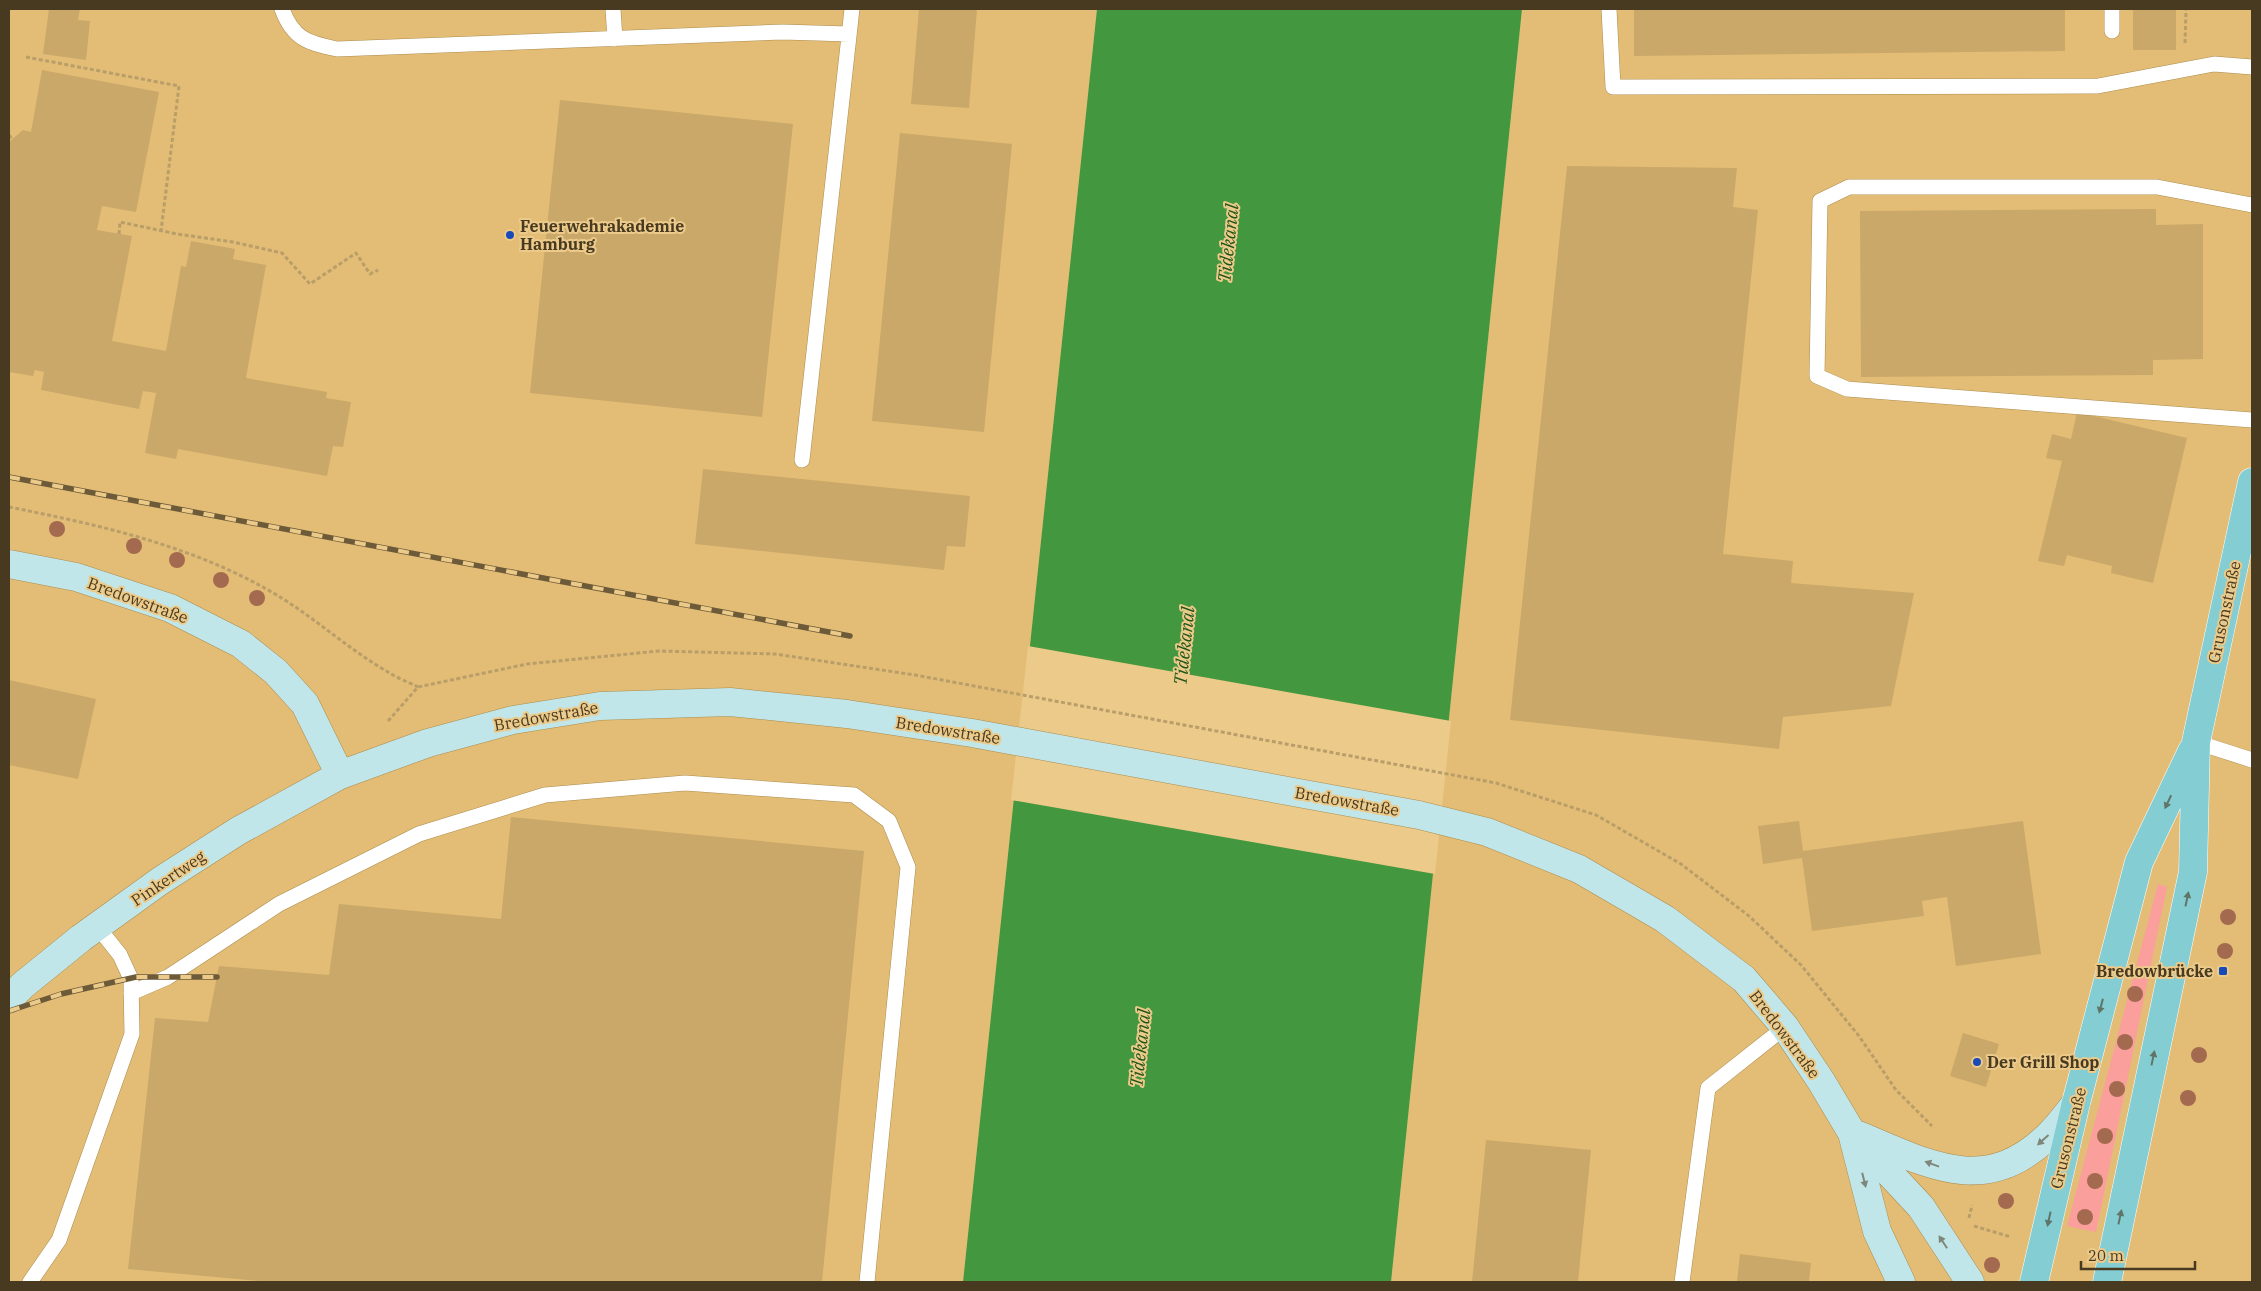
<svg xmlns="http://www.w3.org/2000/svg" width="2261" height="1291" font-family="'IBM Plex Serif',serif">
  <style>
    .built { fill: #e3bd75 }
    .green { fill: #fa9f9b }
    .water { fill: #43973e }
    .pier { fill: #ecca8a }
    .building { fill: #c9a869 }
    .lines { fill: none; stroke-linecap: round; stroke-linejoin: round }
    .lane-casing { stroke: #ac8c4d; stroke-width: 16 }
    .secondary-casing { stroke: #ac8c4d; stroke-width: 29 }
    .primary-casing { stroke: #fff; stroke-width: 29 }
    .path { stroke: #b99e69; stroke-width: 3; stroke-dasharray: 4 2.5; stroke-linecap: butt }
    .lane { stroke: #fff; stroke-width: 15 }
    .secondary { stroke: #c1e6e9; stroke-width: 28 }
    .primary { stroke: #83cdd3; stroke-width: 28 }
    .rail-casing { stroke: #6c5a38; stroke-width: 5.5 }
    .rail { stroke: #ecca8a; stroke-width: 4; stroke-dasharray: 11; stroke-linecap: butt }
    .tree { fill: #a36a4f }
    .oneway { fill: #607568 }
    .oneway2 { fill: #7e877a }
    .poi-dot { fill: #184bb8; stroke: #ecca8a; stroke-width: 2 }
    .labels { text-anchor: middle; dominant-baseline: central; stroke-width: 4; stroke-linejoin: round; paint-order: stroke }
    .poi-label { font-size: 16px; font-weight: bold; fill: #483a20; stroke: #ecca8a; text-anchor: start }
    .street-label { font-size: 16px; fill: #483a20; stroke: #ecca8a }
    .water-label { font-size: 18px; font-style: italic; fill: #1c5419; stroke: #ecca8a }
  </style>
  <rect width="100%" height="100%" fill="#ecca8a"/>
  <path class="built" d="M9 9H1097L963 1282H9Z
    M1522 9H2252V1282H1391Z"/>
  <path class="green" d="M2158 884 2167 887 2096 1232 2067 1226Z"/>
  <path class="water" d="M1097 9H1522L1391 1282H963Z"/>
  <path class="pier" d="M1028 646 1451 721 1435 874 1011 800Z"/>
  <path class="building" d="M49 9H80L78 20 90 21 86 60 43 54Z
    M919 9H977L969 108 911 104Z
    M1634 9H2065V51L1634 56Z
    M2133 9H2176V50H2133Z
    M42 70 159 92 136 212 102 206 97 230 132 236 112 341 166 351 181 266 186 267 191 241 235 249 233 259 266 265 246 378 327 392 326 398 351 402 343 447 333 446 327 476 178 449 176 459 145 453 156 393 143 391 139 409 41 390 44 372 35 370 33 376 9 372V142L23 130 31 132Z
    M560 100 793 124 762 417 530 393Z
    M900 133 1012 144 984 432 872 421Z
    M1567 166 1737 168 1733 207 1758 210 1723 554 1793 561 1791 583 1914 593 1891 706 1783 717 1779 749 1510 720Z
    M2156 209V225L2203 224V359L2153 360V375L1861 377 1860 211Z
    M2077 412 2187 438 2153 583 2111 573 2112 566 2067 555 2064 566 2038 561 2062 461 2046 458 2052 434 2071 439Z
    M703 469 970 496 965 547 947 546 944 570 695 544Z
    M9 680 96 699 78 779 9 765Z
    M511 817 864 851 822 1282H269L128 1269 155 1018 208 1022 219 966 329 975 339 904 501 919Z
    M1799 821 1803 851 2023 821 2041 954 1956 966 1947 897 1922 901 1924 916 1812 931 1802 858 1763 864 1758 826Z
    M1963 1033 1999 1044 1986 1087 1950 1076Z
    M1486 1140 1591 1150 1578 1282H1472Z
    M1740 1254 1811 1263 1809 1282H1737Z"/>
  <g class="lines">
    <g class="lane-casing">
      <path id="lane" d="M282 9C293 39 308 43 337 49L782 32 849 34
        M613 9 615 39
        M1609 9 1613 87 2098 86 2214 64 2252 67
        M2112 31V9
        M2252 205 2157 187H1849L1820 201 1817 376 1847 389 2252 420
        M802 460 852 9
        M2196 742 2252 760
        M131 993 168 977 279 904 419 834 545 795 685 783 854 795 889 821 908 867 867 1282
        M30 1282 59 1240 132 1034 131 979 120 955 97 926
        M1682 1282 1708 1088 1785 1027"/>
    </g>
    <g class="secondary-casing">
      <path id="secondary" d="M9 564 76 577 170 608 241 644 276 672 305 704 340 775
        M9 999 23 985 81 938 160 881 238 831 340 775 428 743 513 720 600 706 730 702 847 714 972 733 1419 815 1487 832 1579 869 1665 919 1744 979 1785 1027 1821 1081 1852 1133 1921 1207 1970 1282
        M1858 1135C1925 1162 1983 1198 2046 1138 2057 1128 2066 1115 2076 1103
        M1853 1137 1877 1231 1901 1282"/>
    </g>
    <g class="primary-casing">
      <path id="primary" d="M2034 1282 2076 1103 2139 862 2192 751
        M2107 1282 2193 872 2196 742 2252 482"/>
    </g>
    <path class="path" d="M2185 43 2186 9
      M26 57 179 86 161 231
      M9 135 12 139
      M119 234 120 222 177 234 233 242 282 253 310 284 356 253 370 274 378 270
      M9 507C100 525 194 546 275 594 314 617 348 649 388 672 397 678 408 682 418 687
      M388 721 418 687 527 664 659 651 775 654 915 675 1496 783 1596 815 1681 864 1749 916 1801 965 1859 1036 1896 1090 1932 1126
      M1969 1218 1972 1205
      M1974 1226 2011 1237"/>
    <use href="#lane" class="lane"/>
    <use href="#secondary" class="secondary"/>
    <use href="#primary" class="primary"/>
    <g class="rail-casing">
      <path id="rail" d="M9 477 850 636
        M9 1011 61 994 136 977H217"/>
    </g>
    <use href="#rail" class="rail"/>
  </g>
  <g class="tree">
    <circle cx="57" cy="529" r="8"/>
    <circle cx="134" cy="546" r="8"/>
    <circle cx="177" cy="560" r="8"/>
    <circle cx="221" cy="580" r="8"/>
    <circle cx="257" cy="598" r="8"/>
    <circle cx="2228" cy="917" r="8"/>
    <circle cx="2225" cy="951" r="8"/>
    <circle cx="2135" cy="994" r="8"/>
    <circle cx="2125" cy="1042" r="8"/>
    <circle cx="2199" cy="1055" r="8"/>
    <circle cx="2117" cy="1089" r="8"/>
    <circle cx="2188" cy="1098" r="8"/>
    <circle cx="2105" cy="1136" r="8"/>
    <circle cx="2095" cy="1181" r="8"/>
    <circle cx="2006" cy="1201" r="8"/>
    <circle cx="2085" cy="1217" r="8"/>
    <circle cx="1992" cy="1265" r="8"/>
  </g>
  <defs><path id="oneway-solid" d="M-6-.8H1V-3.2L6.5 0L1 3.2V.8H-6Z" transform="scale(1.25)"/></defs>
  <g class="oneway">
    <use href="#oneway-solid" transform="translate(2168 802) rotate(115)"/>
    <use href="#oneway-solid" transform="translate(2187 899) rotate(-78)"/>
    <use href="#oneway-solid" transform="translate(2101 1006) rotate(105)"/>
    <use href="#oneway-solid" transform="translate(2153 1058) rotate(-78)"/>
    <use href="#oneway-solid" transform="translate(2120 1217) rotate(-78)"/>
    <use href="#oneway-solid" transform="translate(2049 1219) rotate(102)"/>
  </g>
  <g class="oneway2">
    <use href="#oneway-solid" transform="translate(2043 1140) rotate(138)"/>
    <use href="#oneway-solid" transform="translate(1932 1164) rotate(-160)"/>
    <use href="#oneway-solid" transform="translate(1864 1180) rotate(76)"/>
    <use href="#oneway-solid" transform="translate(1943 1242) rotate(-123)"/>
  </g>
  <g class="poi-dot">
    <circle cx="510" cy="235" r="5"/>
    <rect x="2218" y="966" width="10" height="10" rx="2.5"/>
    <circle cx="1977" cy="1062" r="5"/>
  </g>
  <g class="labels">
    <g class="poi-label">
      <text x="520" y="226">Feuerwehrakademie<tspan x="520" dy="18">Hamburg</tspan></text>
      <text x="2213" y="971" text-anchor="end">Bredowbrücke</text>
      <text x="1987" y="1062">Der Grill Shop</text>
    </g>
    <g class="street-label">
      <text transform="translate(138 600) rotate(20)">Bredowstraße</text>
      <text transform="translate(2224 612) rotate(-78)">Grusonstraße</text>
      <text transform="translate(546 716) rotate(-10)">Bredowstraße</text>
      <text transform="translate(948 730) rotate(9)">Bredowstraße</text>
      <text transform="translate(1347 801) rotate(10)">Bredowstraße</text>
      <text transform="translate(168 878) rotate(-34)">Pinkertweg</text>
      <text transform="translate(1785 1034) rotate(53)">Bredowstraße</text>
      <text transform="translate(2068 1138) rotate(-76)">Grusonstraße</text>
    </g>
    <g class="water-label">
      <text transform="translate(1228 243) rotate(-84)">Tidekanal</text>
      <text transform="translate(1184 646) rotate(-84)">Tidekanal</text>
      <text transform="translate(1140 1048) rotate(-84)">Tidekanal</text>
    </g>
  </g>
  <rect width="2261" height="1291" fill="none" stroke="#483a20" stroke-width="20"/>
  <path d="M2081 1261v8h114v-8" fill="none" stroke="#483a20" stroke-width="2.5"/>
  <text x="2088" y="1261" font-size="15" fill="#483a20" stroke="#ecca8a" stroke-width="4" paint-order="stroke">20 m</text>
</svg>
